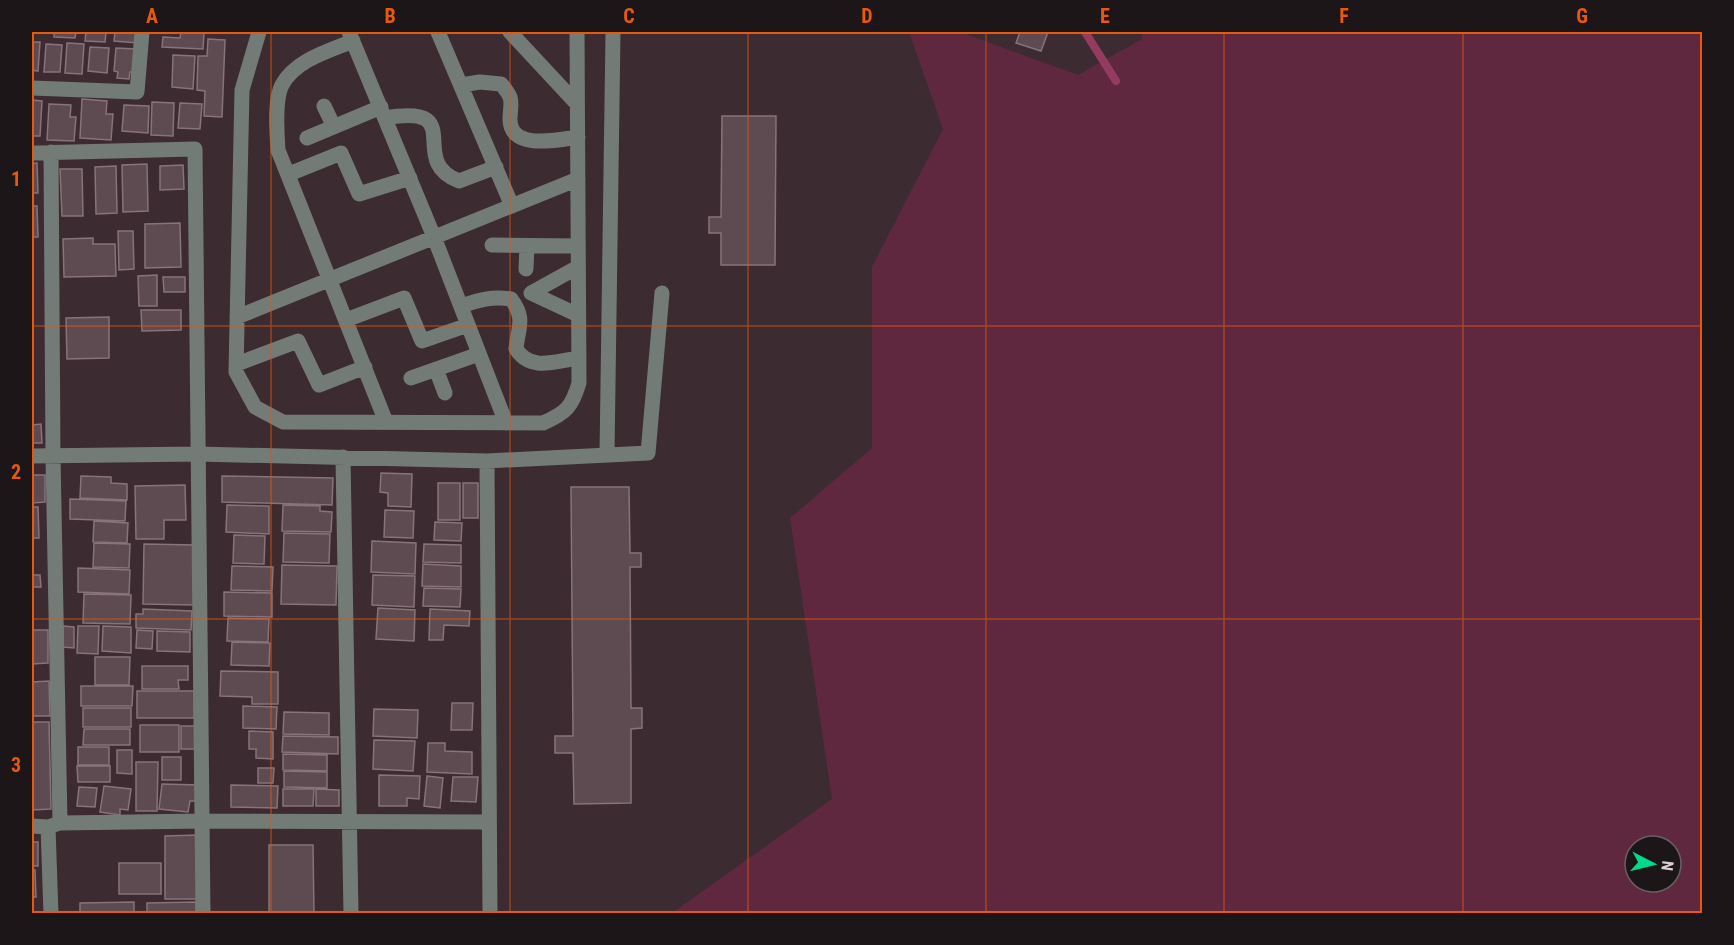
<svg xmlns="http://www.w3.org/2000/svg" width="1734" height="945" font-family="'Roboto Condensed',sans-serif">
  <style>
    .green { fill: #60283f; fill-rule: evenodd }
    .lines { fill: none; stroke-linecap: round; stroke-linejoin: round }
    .stream { stroke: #953b61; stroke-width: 8 }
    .building { fill: #5d4b51; stroke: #877379; stroke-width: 1.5 }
    .minor { stroke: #737b76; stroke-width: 15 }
    .grid { fill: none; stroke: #e8590c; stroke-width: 1.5; stroke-opacity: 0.55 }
    .neatline { fill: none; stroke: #e8590c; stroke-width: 2 }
    .grid-label { font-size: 20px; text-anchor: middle; font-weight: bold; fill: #e8590c }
  </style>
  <rect width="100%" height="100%" fill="#3c2b30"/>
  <path class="green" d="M909 32H960L1078 75 1142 39V32H1702V913H672L832 799 790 518 872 448V267L943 129ZM1635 846H1671V882H1635Z"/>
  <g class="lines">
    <path class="stream" d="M1085 32 1116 81"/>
  </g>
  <path class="building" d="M54 32H76L75 38 54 37Z
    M86 32H106L105 42 85 41Z
    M115 32H139L138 43 114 41Z
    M181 32 204 33 203 49 162 47 163 37 180 38Z
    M1020 32H1048L1041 51 1016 43Z
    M208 39 225 40 222 117 204 116 205 91 197 90 198 56H207Z
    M32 42H40L38 71 32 70Z
    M67 43 84 44 82 74 65 73Z
    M46 44 62 45 60 72H44Z
    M90 47 109 48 107 73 88 71Z
    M116 48 136 49 134 72H130L129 79 117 78 118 72 114 71Z
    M173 55 195 56 193 89 172 87Z
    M82 99 107 101 106 114H113L111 140 80 138Z
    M32 100 42 101 40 136H32Z
    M152 102 174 103 173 136 151 135Z
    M180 103 202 104 200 129 178 128Z
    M49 104 71 105 70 117H76L74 141 47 140Z
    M124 105 149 106 148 133 122 131Z
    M722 116H776L775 265H721V233H709V217H721Z
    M37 163 38 193H32V164Z
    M147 164 148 211 123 212 122 165Z
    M183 165 184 189 160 190V166Z
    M116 166 117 213 96 214 95 167Z
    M60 169H82L83 216H62Z
    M32 206H37L38 237H32Z
    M180 223 181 267 145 268V224Z
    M118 231H133L134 269 119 270Z
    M93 238V244H115L116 276 64 277 63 239Z
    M157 275V306H139L138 276Z
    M163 277H185V292H164Z
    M141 310H181V330L142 331Z
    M109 317V358L67 359 66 318Z
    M41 424 42 443H32V425Z
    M381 473 412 474 411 507 388 506V493L380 492Z
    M32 475H45V502L32 503Z
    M81 476 111 477V483L127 484V500L80 498Z
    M222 476 333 478 332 505 222 502Z
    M438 483H460V520H438Z
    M463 483H478V518H463Z
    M185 485 186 520H164V539H136L135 486Z
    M571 487H629L630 553H641V567H630L631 708H642V728L631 729V803L574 804 573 753H555V736H573Z
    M70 499 126 501 125 521 70 519Z
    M227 505 269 506V534L226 532Z
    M283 505 320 506V511L332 512 331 532 282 531Z
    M32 507H38L39 538H32Z
    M385 510 414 511 413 538 384 537Z
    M94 521 128 523 127 543 93 542Z
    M435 522 462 523 461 541 434 540Z
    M284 533 330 534 329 563 283 562Z
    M234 535 265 536 264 564 233 563Z
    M372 541 416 543 415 574 371 572Z
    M94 543 130 544 129 568 93 567Z
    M144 544 196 545 194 605 143 604Z
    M424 544 461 545V563L423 562Z
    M423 564 461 566V587L422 586Z
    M282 565 337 566 336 605 281 604Z
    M232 566 273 567 272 591 231 590Z
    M78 568 130 570 129 594 78 592Z
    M32 575H40L41 587H32Z
    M373 575 415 576 414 607 372 605Z
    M424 588 461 589 460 607 423 606Z
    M224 592 272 593V617L224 616Z
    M84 594 131 595 130 624 83 623Z
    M378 608 415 610 414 641 376 639Z
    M143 609 192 611 191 630 136 628V614H143Z
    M430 609 470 611 469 626 444 625 443 640H429Z
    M228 618 269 619 268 642 227 641Z
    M63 626 74 627V648L63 647Z
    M78 626H99L98 654 77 653Z
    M103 626 131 627V653L102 651Z
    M32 630H48V663L32 664Z
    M137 630 153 631 152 649 136 648Z
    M157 631 190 632V652L157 651Z
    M232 642 270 643 269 666 231 665Z
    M95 657H130L129 685H95Z
    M142 666H188V680H178L179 689H142Z
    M221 671 278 672V704H252V697L220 696Z
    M49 681 50 716H32V682Z
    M81 686H133L132 706H81Z
    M137 691H194V718H137Z
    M452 703H473L472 730H451Z
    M243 706 277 707 276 729 243 728Z
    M83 708H131V727H83Z
    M374 709 418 710 417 738 373 736Z
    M284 712 329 713V735L283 734Z
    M32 722H49L51 809 32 810Z
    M140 725H179V752H140Z
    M181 726H198V749H181Z
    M84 729H130V745H83Z
    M249 731 273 732V759L256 758V749H249Z
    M283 736 338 737V754L282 752Z
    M374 740 415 741 413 771 373 769Z
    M428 743H445V751L472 752V774L427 772Z
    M78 747H109V765H78Z
    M117 750H132V774L117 773Z
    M283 754 327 755V771L283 770Z
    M162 757H181V780H162Z
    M136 762H158L157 811H136Z
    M77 766H110V782H78Z
    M258 768H274L273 783H258Z
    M284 771 327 772V788L284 787Z
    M379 775 420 776 419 799 407 798V806H379Z
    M427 776 443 778 440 808 424 806Z
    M453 777H478L476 802 451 801Z
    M162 784 199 785 198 801H190L188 812 159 809Z
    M231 785 278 786 277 808 231 807Z
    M104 786 131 789 128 810 120 809V815L100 812Z
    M79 787 97 788 95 807 77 806Z
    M283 789H314L313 806H283Z
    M316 789 339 790V806H316Z
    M198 835 199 899H165V836Z
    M32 842H38V866H32Z
    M269 845H313L314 914H269Z
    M119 863H161V894H119Z
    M32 870H35L36 897H32Z
    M134 902V914H80V903Z
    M196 902V914H147V903Z"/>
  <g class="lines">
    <path class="minor" d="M259 32 242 90 236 372 255 407 283 422 543 423C566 413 572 407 579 383L577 32
      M349 32 434 237 506 423
      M438 32 512 206
      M510 32 577 104
      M353 41C329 51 295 60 282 85 274 100 277 133 278 150L386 422
      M461 85 480 82 501 84C514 99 511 100 510 118 509 151 557 140 578 137
      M32 88 137 92 142 32
      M324 106 334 127
      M385 118C470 103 405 161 459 181L496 167
      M307 138 381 107
      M51 152 53 456 60 823
      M32 153 195 149 203 914
      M289 174 341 153 359 194 410 178
      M492 245 578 246
      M578 267 531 293 578 315
      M526 269 527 246
      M461 306C479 300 492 296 511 299 526 319 518 327 516 349 531 372 555 361 579 358
      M237 317 578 179
      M346 320 404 298 422 341 468 325
      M237 364 298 341 319 385 365 367
      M436 369 445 393
      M411 378 479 354
      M607 455 613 32
      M32 456 198 454 487 461 648 453 662 293
      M343 457 351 914
      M487 461 490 914
      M32 826 48 827 60 823 203 821 488 822
      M48 827 51 914"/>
  </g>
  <path class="grid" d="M271 32V914M510 32V914M748 32V914M986 32V914M1224 32V914M1463 32V914M32 326H1702M32 619H1702"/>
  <rect width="1734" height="945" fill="none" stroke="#1d1618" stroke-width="66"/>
  <g transform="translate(1653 864) rotate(97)"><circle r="28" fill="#1d1618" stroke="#696063" stroke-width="1.5"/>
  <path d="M0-4.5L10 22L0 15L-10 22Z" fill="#02d98b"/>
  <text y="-9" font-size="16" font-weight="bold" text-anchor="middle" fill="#dcd0d4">N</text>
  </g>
  <rect x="33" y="33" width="1668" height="879" class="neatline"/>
  <g class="grid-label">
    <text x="152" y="23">A</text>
    <text x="390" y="23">B</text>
    <text x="629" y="23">C</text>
    <text x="867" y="23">D</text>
    <text x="1105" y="23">E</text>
    <text x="1344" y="23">F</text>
    <text x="1582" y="23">G</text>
    <text x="16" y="186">1</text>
    <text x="16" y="479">2</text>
    <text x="16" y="772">3</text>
  </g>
</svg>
